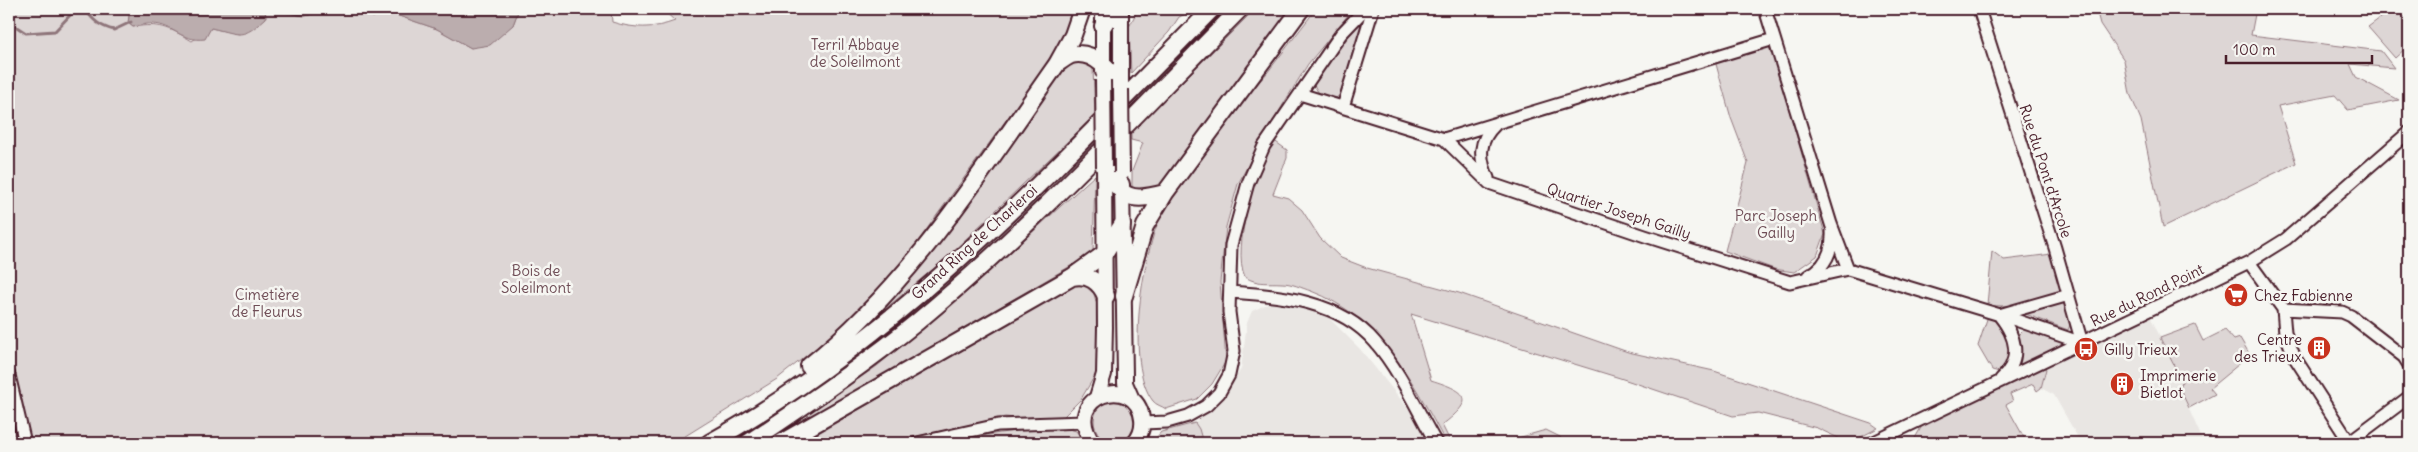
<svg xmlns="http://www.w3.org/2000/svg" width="2418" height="452" font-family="Delius,sans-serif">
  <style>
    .built { fill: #e9e6e3 }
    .green { fill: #ddd6d5; stroke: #947a80 }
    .water { fill: #bbadae; stroke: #8e747a }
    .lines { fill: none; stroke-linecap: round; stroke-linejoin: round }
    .stream { stroke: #8e747a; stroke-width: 3 }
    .minor-casing { stroke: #4a1f2b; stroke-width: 15 }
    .major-casing { stroke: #4a1f2b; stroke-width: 18 }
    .highway-casing { stroke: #4a1f2b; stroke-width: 20 }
    .minor { stroke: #f6f6f2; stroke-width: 11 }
    .major { stroke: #f6f6f2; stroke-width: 14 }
    .highway { stroke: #f6f6f2; stroke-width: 16 }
    .major-bridge-casing { stroke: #4a1f2b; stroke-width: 18; stroke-linecap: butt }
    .major-bridge { stroke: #f6f6f2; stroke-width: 14 }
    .labels { text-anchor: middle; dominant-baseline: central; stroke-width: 5; stroke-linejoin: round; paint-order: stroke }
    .park-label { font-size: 15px; fill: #6f4d56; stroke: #f6f6f2 }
    .street-label { font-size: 15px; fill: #4a1f2b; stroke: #f6f6f2 }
    .poi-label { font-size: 15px; fill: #4a1f2b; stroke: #f6f6f2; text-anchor: start }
  </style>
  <rect width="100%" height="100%" fill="#f6f6f2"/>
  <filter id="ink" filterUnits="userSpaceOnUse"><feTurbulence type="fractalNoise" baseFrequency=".02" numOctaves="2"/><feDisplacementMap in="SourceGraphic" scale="10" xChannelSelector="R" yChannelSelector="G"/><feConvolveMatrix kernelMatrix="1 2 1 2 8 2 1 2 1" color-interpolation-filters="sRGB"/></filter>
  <g filter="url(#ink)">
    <path class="built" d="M1272 302 1323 312 1360 349 1411 412 1428 443H1203L1199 429 1195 423 1225 394 1241 369 1247 323 1252 311Z
      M2149 314 2182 382 2180 389 2204 443H2081L2054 395 2041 388 2046 370 2042 366Z"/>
    <path class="green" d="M9 9H130L128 23 133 27C160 23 168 27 192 41L211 28 238 34 266 18 265 9H282L283 12 305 16 331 9 374 17 376 9H393V14L437 29 471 48 513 25 519 9H611L612 22C634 29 654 29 675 21L662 9H1073L1066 31 1041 72 900 266 831 336 777 379 674 443H9Z
      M1138 9H1196L1179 17 1169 32 1131 73 1129 27Z
      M1255 9H1294L1168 178C1158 188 1146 194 1132 189V171L1143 143 1131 140V133Z
      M1316 9H1353L1308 64 1262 139 1238 184 1226 227 1220 282 1226 361 1212 384 1197 399 1166 409C1162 406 1156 405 1153 401 1124 364 1143 253 1162 212L1238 106 1267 73Z
      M2096 9H2256L2251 35 2381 51 2394 68 2350 64 2356 77 2399 100 2348 110 2335 95 2278 106 2296 163 2163 227 2141 120 2130 94 2124 60 2100 24Z
      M2392 9H2409V45L2395 58 2368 27Z
      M1361 20H1365L1339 96 1334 99 1318 92 1314 85 1316 80Z
      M1769 41 1825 234 1817 256 1794 272 1774 269 1725 251 1748 163 1731 118 1714 57Z
      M1074 60 1086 61 1093 69 1095 115 944 260 873 319C945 241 1003 151 1064 64Z
      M1273 140 1287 150V158L1273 194 1288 198 1302 210 1320 238 1341 258 1367 268 1459 293 1628 352 1714 371 1871 423 1878 428 1849 443 1817 428 1758 413 1733 416 1620 378 1411 314 1431 380C1469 392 1476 399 1442 425L1451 443H1446C1413 381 1380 317 1311 291 1302 288 1291 283 1282 283 1268 282 1258 285 1245 277 1231 247 1257 168 1273 140Z
      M1095 175 1093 253 867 384 816 417 806 415 877 366 961 297Z
      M1992 251 2004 260 2052 254 2063 290C2038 299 2014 309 1987 305Z
      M1081 282 1094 294 1098 309 1097 372 1081 399 1058 422 1005 417 886 443H801Z
      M2064 300 2070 325 2068 330 2023 313C2036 306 2050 306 2064 300Z
      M1988 316 2003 327 2011 351 2005 368 2007 374 1992 370 1978 346Z
      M2195 325 2203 341 2225 330 2234 340 2240 338 2250 355 2210 388 2215 394 2189 408 2180 389 2182 381 2160 338Z
      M2024 329 2060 340 2064 345 2019 369 2021 354 2019 334Z
      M2042 366 2046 369 2041 388 2037 391 2033 384 2010 394 2013 401 2006 405 2027 443H1921L1914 440 1923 424Z
      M1094 421a21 21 0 1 1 42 0a21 21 0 1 1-42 0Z
      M1195 423 1199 429 1203 443H1152L1161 432Z
      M1059 426 1076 431 1086 443H942L1000 433Z
      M1546 430 1560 437 1565 443H1461H1500Z"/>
    <path class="water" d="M130 9H265L266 18C242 40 241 35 211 28L205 39C181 42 174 25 153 24 147 23 139 26 133 27L128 23Z
      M282 9H331L305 16 283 12Z
      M331 9H376L374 17Z
      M393 9H519L513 25 490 45 471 48 437 29 393 14Z"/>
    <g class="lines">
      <path class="stream" d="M85 9C93 21 101 27 114 30L131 22
        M9 22 26 33 55 31 76 9"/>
      <g class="minor-casing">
        <path id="minor" d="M1765 9 1831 224 1848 269
          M1979 9 2055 248 2082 343
          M1300 94 1444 139 1489 183 1645 236 1790 282 1848 269 2010 318 2082 343
          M1343 107 1373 9
          M1444 139 1774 39
          M1488 178C1479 158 1478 141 1495 125
          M2249 262 2283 309 2285 333 2295 358 2350 443
          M1808 276C1826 267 1833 250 1832 231
          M1230 292C1280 295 1340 301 1375 342 1400 371 1417 410 1436 443
          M2283 309 2342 312 2351 316 2404 357 2409 365
          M9 375 25 443
          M2001 379C2023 359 2016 336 1999 315L2069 295
          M1143 423 1167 422 1188 416 1206 406 1219 393 1229 375 1234 351 1229 312 1231 245 1248 183 1264 146 1341 34 1365 9
          M2349 442 2409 397
          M917 443 998 425 1084 422
          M1872 443 2249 262 2286 239 2409 132"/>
      </g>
      <g class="major-casing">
        <path id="major" d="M1103 9V72
          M1121 9V89
          M1122 184 1125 375V383L1132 399
          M1097 397 1104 374 1105 327 1104 167
          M1093 443C1059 395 1137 372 1142 419 1143 428 1140 437 1134 443"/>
      </g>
      <g class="highway-casing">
        <path id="highway" d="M1103 26 1114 9
          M1057 64C1061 61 1066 57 1071 55 1094 49 1112 72 1121 89
          M1104 167C1123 198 1129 203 1165 193
          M1072 277C1089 274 1099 281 1106 296
          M1124 296 1145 226 1165 193 1301 9
          M809 366C912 284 982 170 1057 64L1073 35 1082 9
          M709 443C902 336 1058 165 1212 9
          M748 443C806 405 863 366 917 322 1032 227 1135 115 1240 9
          M781 443 1072 277 1104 254 1122 225"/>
      </g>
      <use href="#minor" class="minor"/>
      <use href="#major" class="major"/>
      <use href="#highway" class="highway"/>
      <g class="major-bridge-casing">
        <path id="major-bridge" d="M1103 80 1104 167
          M1121 89 1122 173"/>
      </g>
      <use href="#major-bridge" class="major-bridge"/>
    </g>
  </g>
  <defs>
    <g id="supermarket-disc" transform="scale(1.25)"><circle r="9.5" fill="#c8321e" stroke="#f6f6f2"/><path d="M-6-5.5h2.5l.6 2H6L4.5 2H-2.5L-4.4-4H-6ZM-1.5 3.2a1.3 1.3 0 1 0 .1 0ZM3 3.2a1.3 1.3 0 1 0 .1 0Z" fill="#fff"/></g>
    <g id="building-disc" transform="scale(1.25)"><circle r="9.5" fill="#c8321e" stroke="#f6f6f2"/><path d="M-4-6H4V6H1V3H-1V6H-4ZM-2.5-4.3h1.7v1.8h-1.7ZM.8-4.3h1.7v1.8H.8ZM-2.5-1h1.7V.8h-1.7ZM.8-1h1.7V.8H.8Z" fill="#fff"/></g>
    <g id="bus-disc" transform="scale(1.25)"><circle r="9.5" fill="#c8321e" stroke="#f6f6f2"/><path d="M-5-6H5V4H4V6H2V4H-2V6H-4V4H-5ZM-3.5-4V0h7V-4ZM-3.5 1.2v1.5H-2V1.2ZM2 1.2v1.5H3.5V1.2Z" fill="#fff"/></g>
  </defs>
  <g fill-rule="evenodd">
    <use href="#supermarket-disc" x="2236" y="295"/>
    <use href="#building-disc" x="2319" y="348"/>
    <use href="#bus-disc" x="2086" y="349"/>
    <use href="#building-disc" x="2122" y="384"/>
  </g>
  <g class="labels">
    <g class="park-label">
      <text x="855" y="44">Terril Abbaye<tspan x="855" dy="17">de Soleilmont</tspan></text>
      <text x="1776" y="215">Parc Joseph<tspan x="1776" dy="17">Gailly</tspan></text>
      <text x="536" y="270">Bois de<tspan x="536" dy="17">Soleilmont</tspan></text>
      <text x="267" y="294">Cimetière<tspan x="267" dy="17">de Fleurus</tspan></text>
    </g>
    <g class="street-label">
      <text transform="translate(2046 171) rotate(72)">Rue du Pont d'Arcole</text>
      <text transform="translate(1619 211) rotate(18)">Quartier Joseph Gailly</text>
      <text transform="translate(974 242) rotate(-42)">Grand Ring de Charleroi</text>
      <text transform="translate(2147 295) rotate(-26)">Rue du Rond Point</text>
    </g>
    <g class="poi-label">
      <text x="2254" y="295">Chez Fabienne</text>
      <text x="2302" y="339" text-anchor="end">Centre<tspan x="2302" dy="17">des Trieux</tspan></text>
      <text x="2104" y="349">Gilly Trieux</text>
      <text x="2140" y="375">Imprimerie<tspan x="2140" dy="17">Bietlot</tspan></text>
    </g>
  </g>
  <rect width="2418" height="452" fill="none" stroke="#f6f6f2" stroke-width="30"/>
  <rect x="15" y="15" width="2388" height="422" fill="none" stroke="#4a1f2b" stroke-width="2" filter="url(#ink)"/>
  <path d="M2226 55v8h146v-8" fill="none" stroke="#4a1f2b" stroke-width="2.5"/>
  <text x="2233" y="55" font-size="15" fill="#4a1f2b" stroke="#f6f6f2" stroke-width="4" paint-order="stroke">100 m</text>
</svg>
